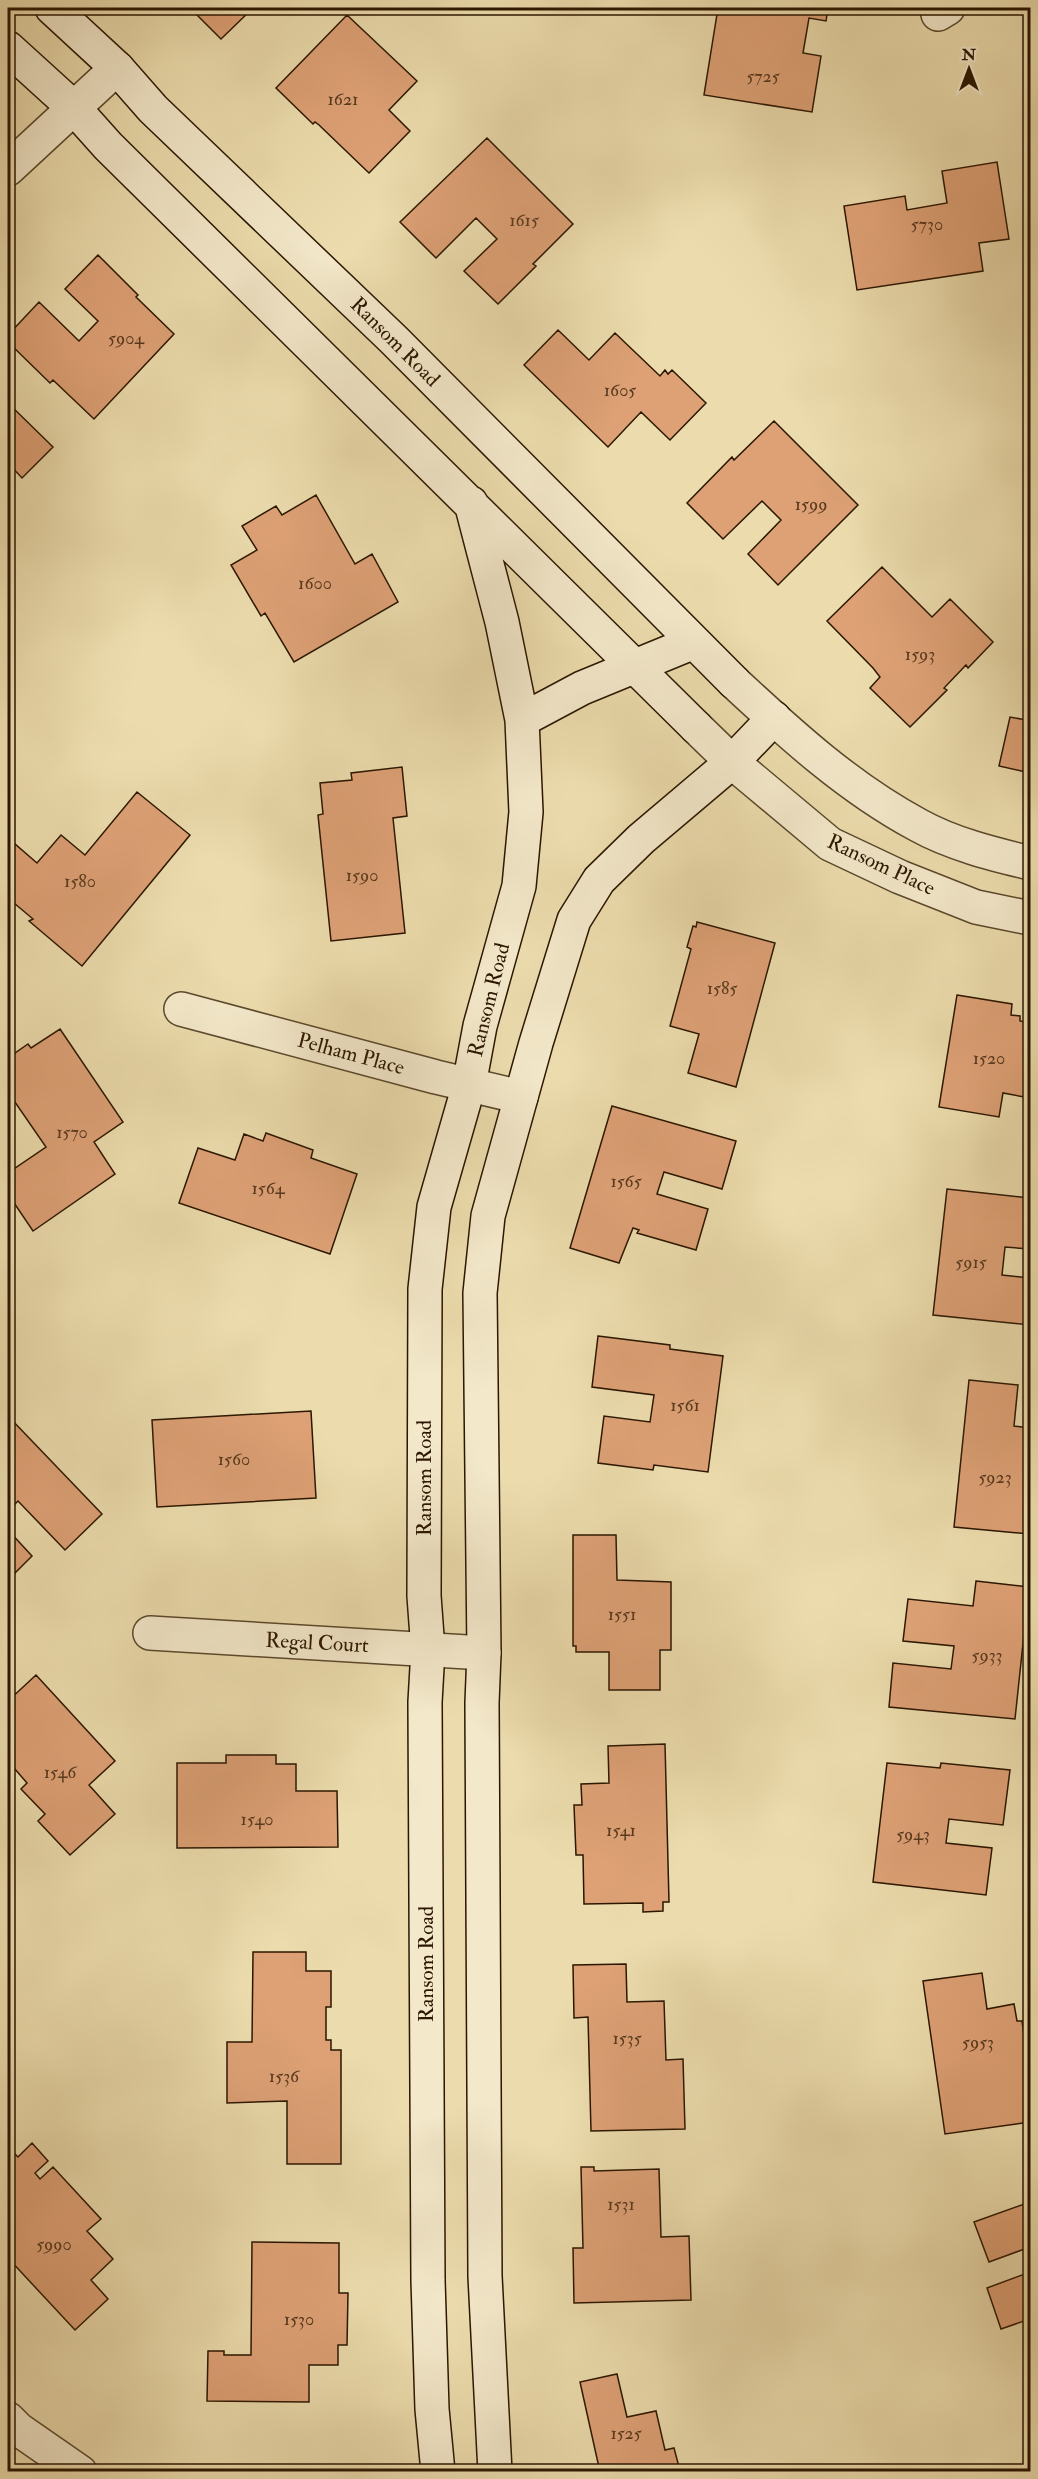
<svg xmlns="http://www.w3.org/2000/svg" width="1038" height="2479" font-family="'IM FELL Double Pica',serif">
  <style>
    .building { fill: #dea176; stroke: #2b1600; stroke-width: 1.5 }
    .lines { fill: none; stroke-linecap: round; stroke-linejoin: round }
    .street-casing { stroke: #5b482b; stroke-width: 36 }
    .secondary-casing { stroke: #2b1600; stroke-width: 36 }
    .street { stroke: #f3e8ca; stroke-width: 33 }
    .secondary { stroke: #f3e8ca; stroke-width: 33 }
    .labels { text-anchor: middle; dominant-baseline: central; stroke-width: 6; stroke-linejoin: round; paint-order: stroke }
    .number-label { font-size: 18px; fill: #58391e }
    .street-label { font-size: 21px; fill: #2b1600; stroke: #f3e8ca }
  </style>
  <rect width="100%" height="100%" fill="#ecdcad"/>
  <filter id="stains"><feTurbulence type="fractalNoise" baseFrequency=".00333" numOctaves="4"/><feColorMatrix values="0 0 0 0 .2 0 0 0 0 .09 0 0 0 0 .02 0 0 0 .5 -.17"/></filter>
  <radialGradient id="worn" r=".72"><stop offset=".6" stop-color="#630" stop-opacity="0"/><stop offset="1" stop-color="#630" stop-opacity=".3"/></radialGradient>
  <path class="building" d="M190 8H253L221 39Z
    M718 8H828L826 21 809 18 803 53 821 56 812 112 704 95Z
    M347 15 417 81 389 110 410 131 369 173 319 125 315 122 313 124 276 88Z
    M487 138 573 224 533 264 536 266 498 304 464 271 497 239 476 218 436 258 400 222Z
    M997 162 1009 239 979 243 983 271 857 290 844 206 905 196 907 210 947 203 942 171Z
    M98 255 138 295 136 297 174 334 94 419 53 380 50 383 8 342V335L39 302 79 341 98 321 65 289Z
    M558 330 589 360 615 333 660 376 665 370 668 374 672 370 706 403 670 440 641 412 608 447 524 365Z
    M8 403 53 447 22 478 8 463Z
    M774 421 858 505 778 585 748 554 781 520 762 501 723 539 687 503 732 457 734 460Z
    M316 495 355 564 372 554 398 602 294 662 265 613 261 616 231 565 257 550 242 526 276 506 282 515Z
    M882 567 932 617 950 599 993 642 968 668 966 665 944 688 947 690 910 727 870 688 880 677 873 668 827 621Z
    M1027 715 1030 716V773L999 766 1010 717 1026 720Z
    M402 767 407 816 393 818 405 933 331 941 318 815 323 814 320 783 352 780 351 773Z
    M137 792 190 835 82 966 29 921 33 919 8 898V838L37 863 61 835 85 855Z
    M697 922 775 943 736 1087 688 1073 699 1034 670 1026 691 949 687 947 693 926 696 927Z
    M957 995 1012 1004 1011 1015 1020 1016V1021L1030 1023V1098L1003 1093 999 1117 939 1107Z
    M60 1029 123 1122 94 1142 115 1174 33 1231 8 1194V1173L46 1147 8 1092V1058L28 1044 31 1048Z
    M612 1106 736 1141 722 1189 664 1172 657 1194 708 1209 696 1250 637 1233 639 1230 633 1228 619 1263 570 1248Z
    M266 1133 313 1150 311 1158 357 1174 330 1254 179 1203 198 1148 235 1160 244 1134 263 1141Z
    M947 1189 1030 1198V1249L1005 1247 1002 1275 1030 1278V1325L933 1315Z
    M598 1336 670 1345V1349L723 1356 708 1472 654 1465 653 1470 598 1463 604 1416 650 1422 654 1395 592 1387Z
    M969 1380 1018 1385 1014 1426 1030 1428V1534L954 1527Z
    M311 1411 316 1498 157 1507 152 1420Z
    M8 1416 102 1514 65 1550 18 1501 8 1511Z
    M8 1530 32 1556 8 1580Z
    M573 1535H616L617 1580 671 1582V1650H660V1690H609V1652H576V1646H573Z
    M976 1581 1029 1587 1015 1719 889 1707 893 1663 951 1669 954 1646 903 1641 908 1599 973 1606Z
    M36 1675 115 1761 89 1785 115 1814 70 1855 38 1821 45 1814 21 1789 27 1783 8 1761V1701Z
    M665 1744 669 1902H663V1911L643 1912V1903L584 1904 583 1855H576L574 1805H582L581 1784 609 1783 608 1746Z
    M226 1755H276V1764H296V1791H337L338 1847 177 1848V1763H226Z
    M887 1763 940 1768 941 1763 1010 1770 1003 1825 949 1819 946 1843 992 1848 986 1895 873 1882Z
    M253 1952H306V1971H331V2007H326V2040H331V2050H341V2164H287V2101L227 2103V2042H252Z
    M626 1964 627 2002 664 2001 666 2060 683 2059 685 2129 591 2131 588 2017 574 2018 573 1965Z
    M982 1973 987 2009 1014 2004 1017 2021H1022L1028 2063H1024L1030 2106V2122L945 2134 923 1981Z
    M32 2143 48 2161 35 2173 40 2179 53 2167 101 2219 87 2231 113 2259 91 2280 108 2299 75 2330 8 2258V2157L13 2152 18 2157Z
    M581 2167H594V2171L659 2169 661 2237 689 2236 691 2300 574 2303 573 2248H583Z
    M1030 2202V2247L989 2262 974 2222Z
    M252 2242 339 2243V2293H348L347 2345H338V2365H309V2402L207 2401 208 2351H224V2355H251Z
    M1030 2272V2319L1001 2329 987 2288Z
    M617 2374 627 2417 656 2411 665 2450 674 2448 679 2467 684 2466 686 2472H600L580 2382Z"/>
  <g class="lines">
    <g class="street-casing">
      <path id="street" d="M938 14 948 8
        M8 169 117 68
        M734 682C791 735 849 788 918 825 952 844 993 854 1030 863
        M696 727 732 762 830 844 900 877 976 907 1030 918
        M181 1009 436 1077 521 1097
        M150 1633 484 1653
        M8 2419 18 2429 80 2472"/>
    </g>
    <g class="secondary-casing">
      <path id="secondary" d="M52 8 117 68 153 109 394 340 734 682
        M8 48 74 108 108 146 696 727
        M522 720 582 688 694 642
        M438 2472 432 2409 428 2280 425 1702 428 1650 424 1596 425 1289 434 1207 469 1085 480 1026 519 886 526 812 522 720 502 622 471 503
        M495 2472 485 2276 482 1703 484 1653 480 1293 488 1216 536 1043 574 920 599 880 641 839 732 762 774 718"/>
    </g>
    <use href="#street" class="street"/>
    <use href="#secondary" class="secondary"/>
  </g>
  <g class="labels">
    <g class="number-label">
      <text x="763" y="76">5725</text>
      <text x="343" y="99">1621</text>
      <text x="524" y="220">1615</text>
      <text x="927" y="224">5730</text>
      <text x="126" y="338">5904</text>
      <text x="620" y="390">1605</text>
      <text x="811" y="504">1599</text>
      <text x="315" y="583">1600</text>
      <text x="920" y="654">1593</text>
      <text x="362" y="875">1590</text>
      <text x="80" y="881">1580</text>
      <text x="722" y="988">1585</text>
      <text x="989" y="1058">1520</text>
      <text x="72" y="1132">1570</text>
      <text x="626" y="1181">1565</text>
      <text x="268" y="1188">1564</text>
      <text x="971" y="1262">5915</text>
      <text x="685" y="1405">1561</text>
      <text x="234" y="1459">1560</text>
      <text x="995" y="1477">5923</text>
      <text x="622" y="1614">1551</text>
      <text x="987" y="1655">5933</text>
      <text x="60" y="1772">1546</text>
      <text x="257" y="1819">1540</text>
      <text x="621" y="1830">1541</text>
      <text x="913" y="1834">5943</text>
      <text x="627" y="2038">1535</text>
      <text x="978" y="2042">5953</text>
      <text x="284" y="2076">1536</text>
      <text x="621" y="2204">1531</text>
      <text x="54" y="2244">5990</text>
      <text x="299" y="2319">1530</text>
      <text x="626" y="2433">1525</text>
    </g>
    <g class="street-label">
      <text transform="translate(395 342) rotate(45)">Ransom Road</text>
      <text transform="translate(881 865) rotate(25)">Ransom Place</text>
      <text transform="translate(489 1000) rotate(-76)">Ransom Road</text>
      <text transform="translate(351 1054) rotate(15)">Pelham Place</text>
      <text transform="translate(424 1478) rotate(-90)">Ransom Road</text>
      <text transform="translate(317 1643) rotate(3)">Regal Court</text>
      <text transform="translate(426 1964) rotate(-90)">Ransom Road</text>
    </g>
  </g>
  <rect width="1038" height="2479" fill="none" stroke="#ecdcad" stroke-width="30"/>
  <rect x="9" y="9" width="1020" height="2461" fill="none" stroke="#2b1600" stroke-width="3"/>
  <rect x="15" y="15" width="1008" height="2449" fill="none" stroke="#2b1600" stroke-width="1.5"/>
  <g transform="translate(969 69)" stroke="#f3e8ca" stroke-width="4.5" paint-order="stroke">
  <path d="M0-4.5L10 22L0 15L-10 22Z" fill="#2b1600"/>
  <text y="-9" font-size="16" font-weight="bold" text-anchor="middle" fill="#2b1600">N</text>
  </g>
  <rect width="100%" height="100%" filter="url(#stains)"/>
  <rect width="100%" height="100%" fill="url(#worn)"/>
</svg>
